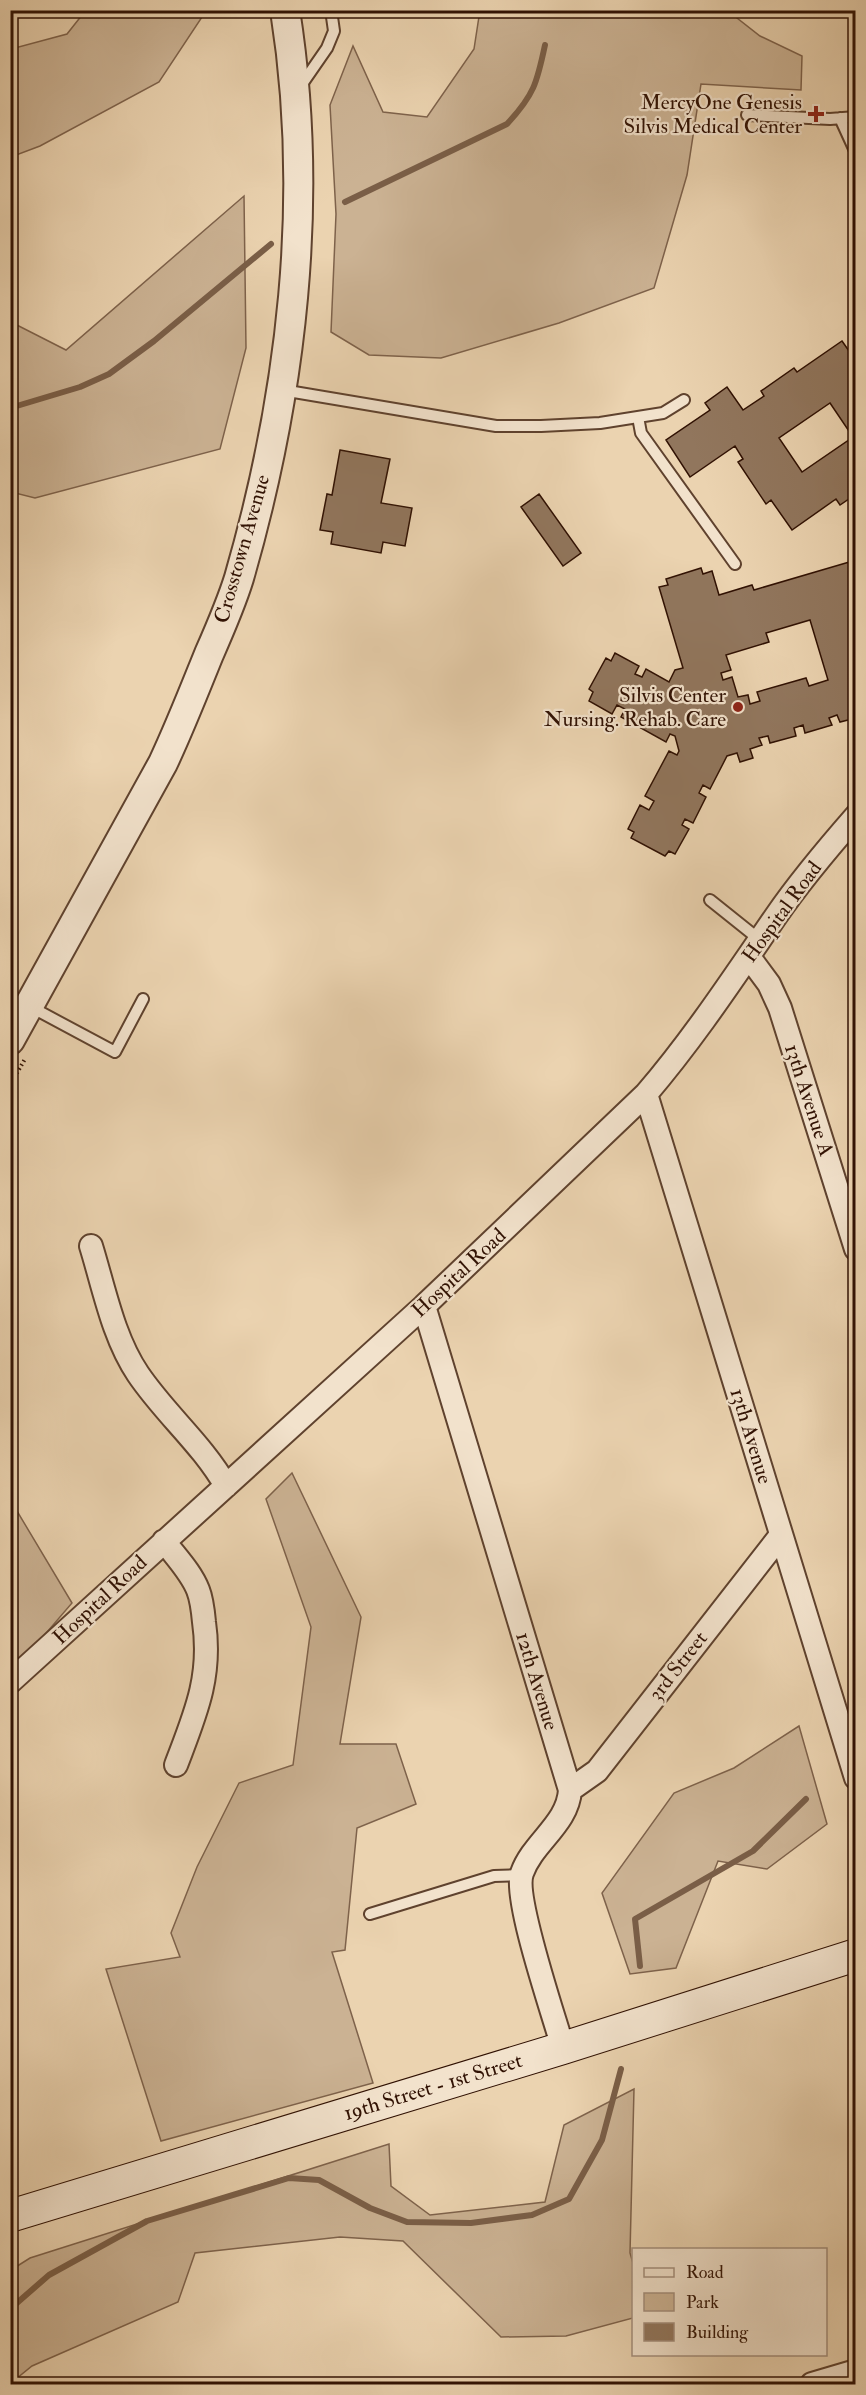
<svg xmlns="http://www.w3.org/2000/svg" width="866" height="2395" font-family="'IM FELL Double Pica',serif">
  <style>
    .green { fill: #cbb293; stroke: #7e624b; stroke-width: 1.5 }
    .lines { fill: none; stroke-linecap: round; stroke-linejoin: round }
    .stream { stroke: #7a5e47; stroke-width: 6 }
    .building { fill: #91765d; stroke: #301103; stroke-width: 1.5; fill-rule: evenodd }
    .service-casing { stroke: #5f422e; stroke-width: 14 }
    .minor-casing { stroke: #5f422e; stroke-width: 26 }
    .tertiary-casing { stroke: #5f422e; stroke-width: 32 }
    .secondary-casing { stroke: #301103; stroke-width: 34 }
    .path { stroke: #301103; stroke-width: 4; stroke-dasharray: 1.5 3; stroke-linecap: butt }
    .service { stroke: #f2e2cc; stroke-width: 10 }
    .minor { stroke: #f2e2cc; stroke-width: 22 }
    .tertiary { stroke: #f2e2cc; stroke-width: 28 }
    .secondary { stroke: #f2e2cc; stroke-width: 32 }
    .poi-dot { fill: #8f2418; stroke: #f2e2cc; stroke-width: 2 }
    .labels { text-anchor: middle; dominant-baseline: central; stroke-width: 4.5; stroke-linejoin: round; paint-order: stroke }
    .poi-label { font-size: 21px; fill: #301103; stroke: #f2e2cc; text-anchor: end }
    .street-label { font-size: 21px; fill: #301103; stroke: #f2e2cc }
  </style>
  <rect width="100%" height="100%" fill="#ebd3b0"/>
  <filter id="stains"><feTurbulence type="fractalNoise" baseFrequency=".00333" numOctaves="4"/><feColorMatrix values="0 0 0 0 .2 0 0 0 0 .09 0 0 0 0 .02 0 0 0 .5 -.17"/></filter>
  <radialGradient id="worn" r=".72"><stop offset=".6" stop-color="#630" stop-opacity="0"/><stop offset="1" stop-color="#630" stop-opacity=".3"/></radialGradient>
  <path class="green" d="M86 10 206 11 159 82 40 146 11 157V49L67 34Z
    M480 10 728 11 760 36 802 56 801 90 701 84 687 175 654 288 559 323 441 358 369 355 331 332 336 214 330 105 353 46 383 112 427 117 474 49Z
    M244 196 246 348 220 449 35 498 11 492V322L66 350Z
    M292 1473 361 1617 340 1744H396L416 1804 357 1828 345 1950 332 1952 373 2083 161 2141 106 1969 180 1957 171 1933 197 1867 239 1783 293 1765 311 1627 266 1499Z
    M11 1501 72 1603 11 1674Z
    M799 1726 827 1824 767 1869 718 1861 676 1968 630 1974 602 1893 674 1793 734 1768Z
    M634 2089 630 2253 634 2267 633 2318 566 2336 501 2337 403 2241 340 2237 195 2253 178 2302 32 2366 11 2383V2270L30 2258 389 2144 391 2186 430 2215 545 2202 564 2125Z"/>
  <g class="lines">
    <path class="stream" d="M345 202 507 124C534 95 537 83 545 45
      M10 408 80 387 109 374 154 341 271 244
      M640 1966 635 1919 753 1851 806 1799
      M10 2309 49 2275 147 2221 289 2178 319 2180 370 2208 407 2222 471 2223 532 2215 569 2199 602 2140 621 2069"/>
  </g>
  <path class="building" d="M842 341 856 361V494L840 505 836 499 792 530 771 500 766 504 738 462 743 459 735 446 690 477 666 440 710 410 705 403 727 387 743 410 764 396 761 391 794 368 797 372ZM830 403 853 437 802 472 779 438Z
    M340 450 390 459 381 503 412 508 405 546 383 542 381 553 331 544 333 532 320 530 327 494 332 495Z
    M539 494 581 553 563 566 521 507Z
    M856 560V605L850 607 856 625V718L840 722 837 715 829 718 832 725 805 733 803 725 794 728 796 736 770 743 768 736 759 738 762 745 750 749 753 758 740 762 737 753 727 756 710 789 703 785 699 793 706 797 693 823 685 819 682 825 689 829 675 854 669 851 665 856 631 838 634 832 628 829 640 805 649 810 654 801 645 796 669 751 677 755 679 751 675 736 670 734 666 742 621 717 625 709 617 705 612 714 589 701 593 692 589 689 606 658 611 661 615 653 639 666 635 674 642 677 646 669 669 682 675 670 683 668 659 587 668 585 666 579 701 568 703 574 712 571 719 595 752 585 754 590ZM810 620 828 680 809 686 806 678 757 692 760 701 750 704 748 695 738 697 732 677 723 680 721 673 731 670 726 655 769 642 766 633Z"/>
  <g class="lines">
    <g class="service-casing">
      <path id="service" d="M300 87 327 48 334 31 331 10
        M747 115 830 119 856 117
        M840 118 856 153
        M282 390 496 426H541L600 423 663 413 684 400
        M638 417 641 433 735 564
        M710 900 760 940
        M29 1006 115 1052 143 999
        M370 1914 494 1876 521 1875"/>
    </g>
    <g class="minor-casing">
      <path id="minor" d="M749 957 769 984 780 1008 856 1249
        M646 1094 856 1778
        M91 1246C104 1288 113 1337 138 1374 165 1414 202 1444 226 1486
        M424 1306 570 1790C568 1824 533 1842 522 1873 513 1897 554 2016 563 2048
        M164 1541C176 1557 191 1572 198 1590 202 1600 203 1611 204 1622 212 1677 195 1715 176 1765
        M10 1682 424 1306 646 1094C694 1038 734 977 776 916 800 881 828 848 856 816
        M570 1790 597 1771 781 1535
        M812 2384 856 2371"/>
    </g>
    <g class="tertiary-casing">
      <path id="tertiary" d="M10 1040 163 763C180 727 194 691 209 654 220 629 231 604 239 578 292 395 315 199 285 10"/>
    </g>
    <g class="secondary-casing">
      <path id="secondary" d="M10 2216 563 2048 856 1955"/>
    </g>
    <path class="path" d="M10 1085 25 1059"/>
    <use href="#service" class="service"/>
    <use href="#minor" class="minor"/>
    <use href="#tertiary" class="tertiary"/>
    <use href="#secondary" class="secondary"/>
  </g>
  <g class="poi-dot">
    <path d="M813 105h6v6h6v6h-6v6h-6v-6h-6v-6h6z"/>
    <circle cx="738" cy="707" r="6"/>
  </g>
  <g class="labels">
    <g class="poi-label">
      <text x="802" y="102">MercyOne Genesis<tspan x="802" dy="24">Silvis Medical Center</tspan></text>
      <text x="726" y="695">Silvis Center<tspan x="726" dy="24">Nursing. Rehab. Care</tspan></text>
    </g>
    <g class="street-label">
      <text transform="translate(242 549) rotate(-74)">Crosstown Avenue</text>
      <text transform="translate(782 912) rotate(-54)">Hospital Road</text>
      <text transform="translate(809 1100) rotate(72)">13th Avenue A</text>
      <text transform="translate(459 1273) rotate(-43)">Hospital Road</text>
      <text transform="translate(751 1436) rotate(73)">13th Avenue</text>
      <text transform="translate(100 1600) rotate(-43)">Hospital Road</text>
      <text transform="translate(678 1666) rotate(-52)">3rd Street</text>
      <text transform="translate(537 1681) rotate(73)">12th Avenue</text>
      <text transform="translate(433 2087) rotate(-17)">19th Street - 1st Street</text>
    </g>
  </g>
  <rect width="866" height="2395" fill="none" stroke="#ebd3b0" stroke-width="36"/>
  <rect x="12" y="12" width="842" height="2371" fill="none" stroke="#301103" stroke-width="3"/>
  <rect x="18" y="18" width="830" height="2359" fill="none" stroke="#301103" stroke-width="1.5"/>
  <rect x="632" y="2248" width="195" height="108" fill="#f2e2cc" stroke="#a48e7c" stroke-width="1.5"/>
  <rect x="644" y="2268" width="30" height="9" fill="#f2e2cc" stroke="#a48e7c" stroke-width="1.5"/>
  <text x="686" y="2278" font-size="18" fill="#301103">Road</text>
  <rect x="644" y="2293" width="30" height="18" fill="#cbb293" stroke="#a48e7c" stroke-width="1.5"/>
  <text x="686" y="2308" font-size="18" fill="#301103">Park</text>
  <rect x="644" y="2323" width="30" height="18" fill="#91765d" stroke="#a48e7c" stroke-width="1.5"/>
  <text x="686" y="2338" font-size="18" fill="#301103">Building</text>
  <rect width="100%" height="100%" filter="url(#stains)"/>
  <rect width="100%" height="100%" fill="url(#worn)"/>
</svg>
